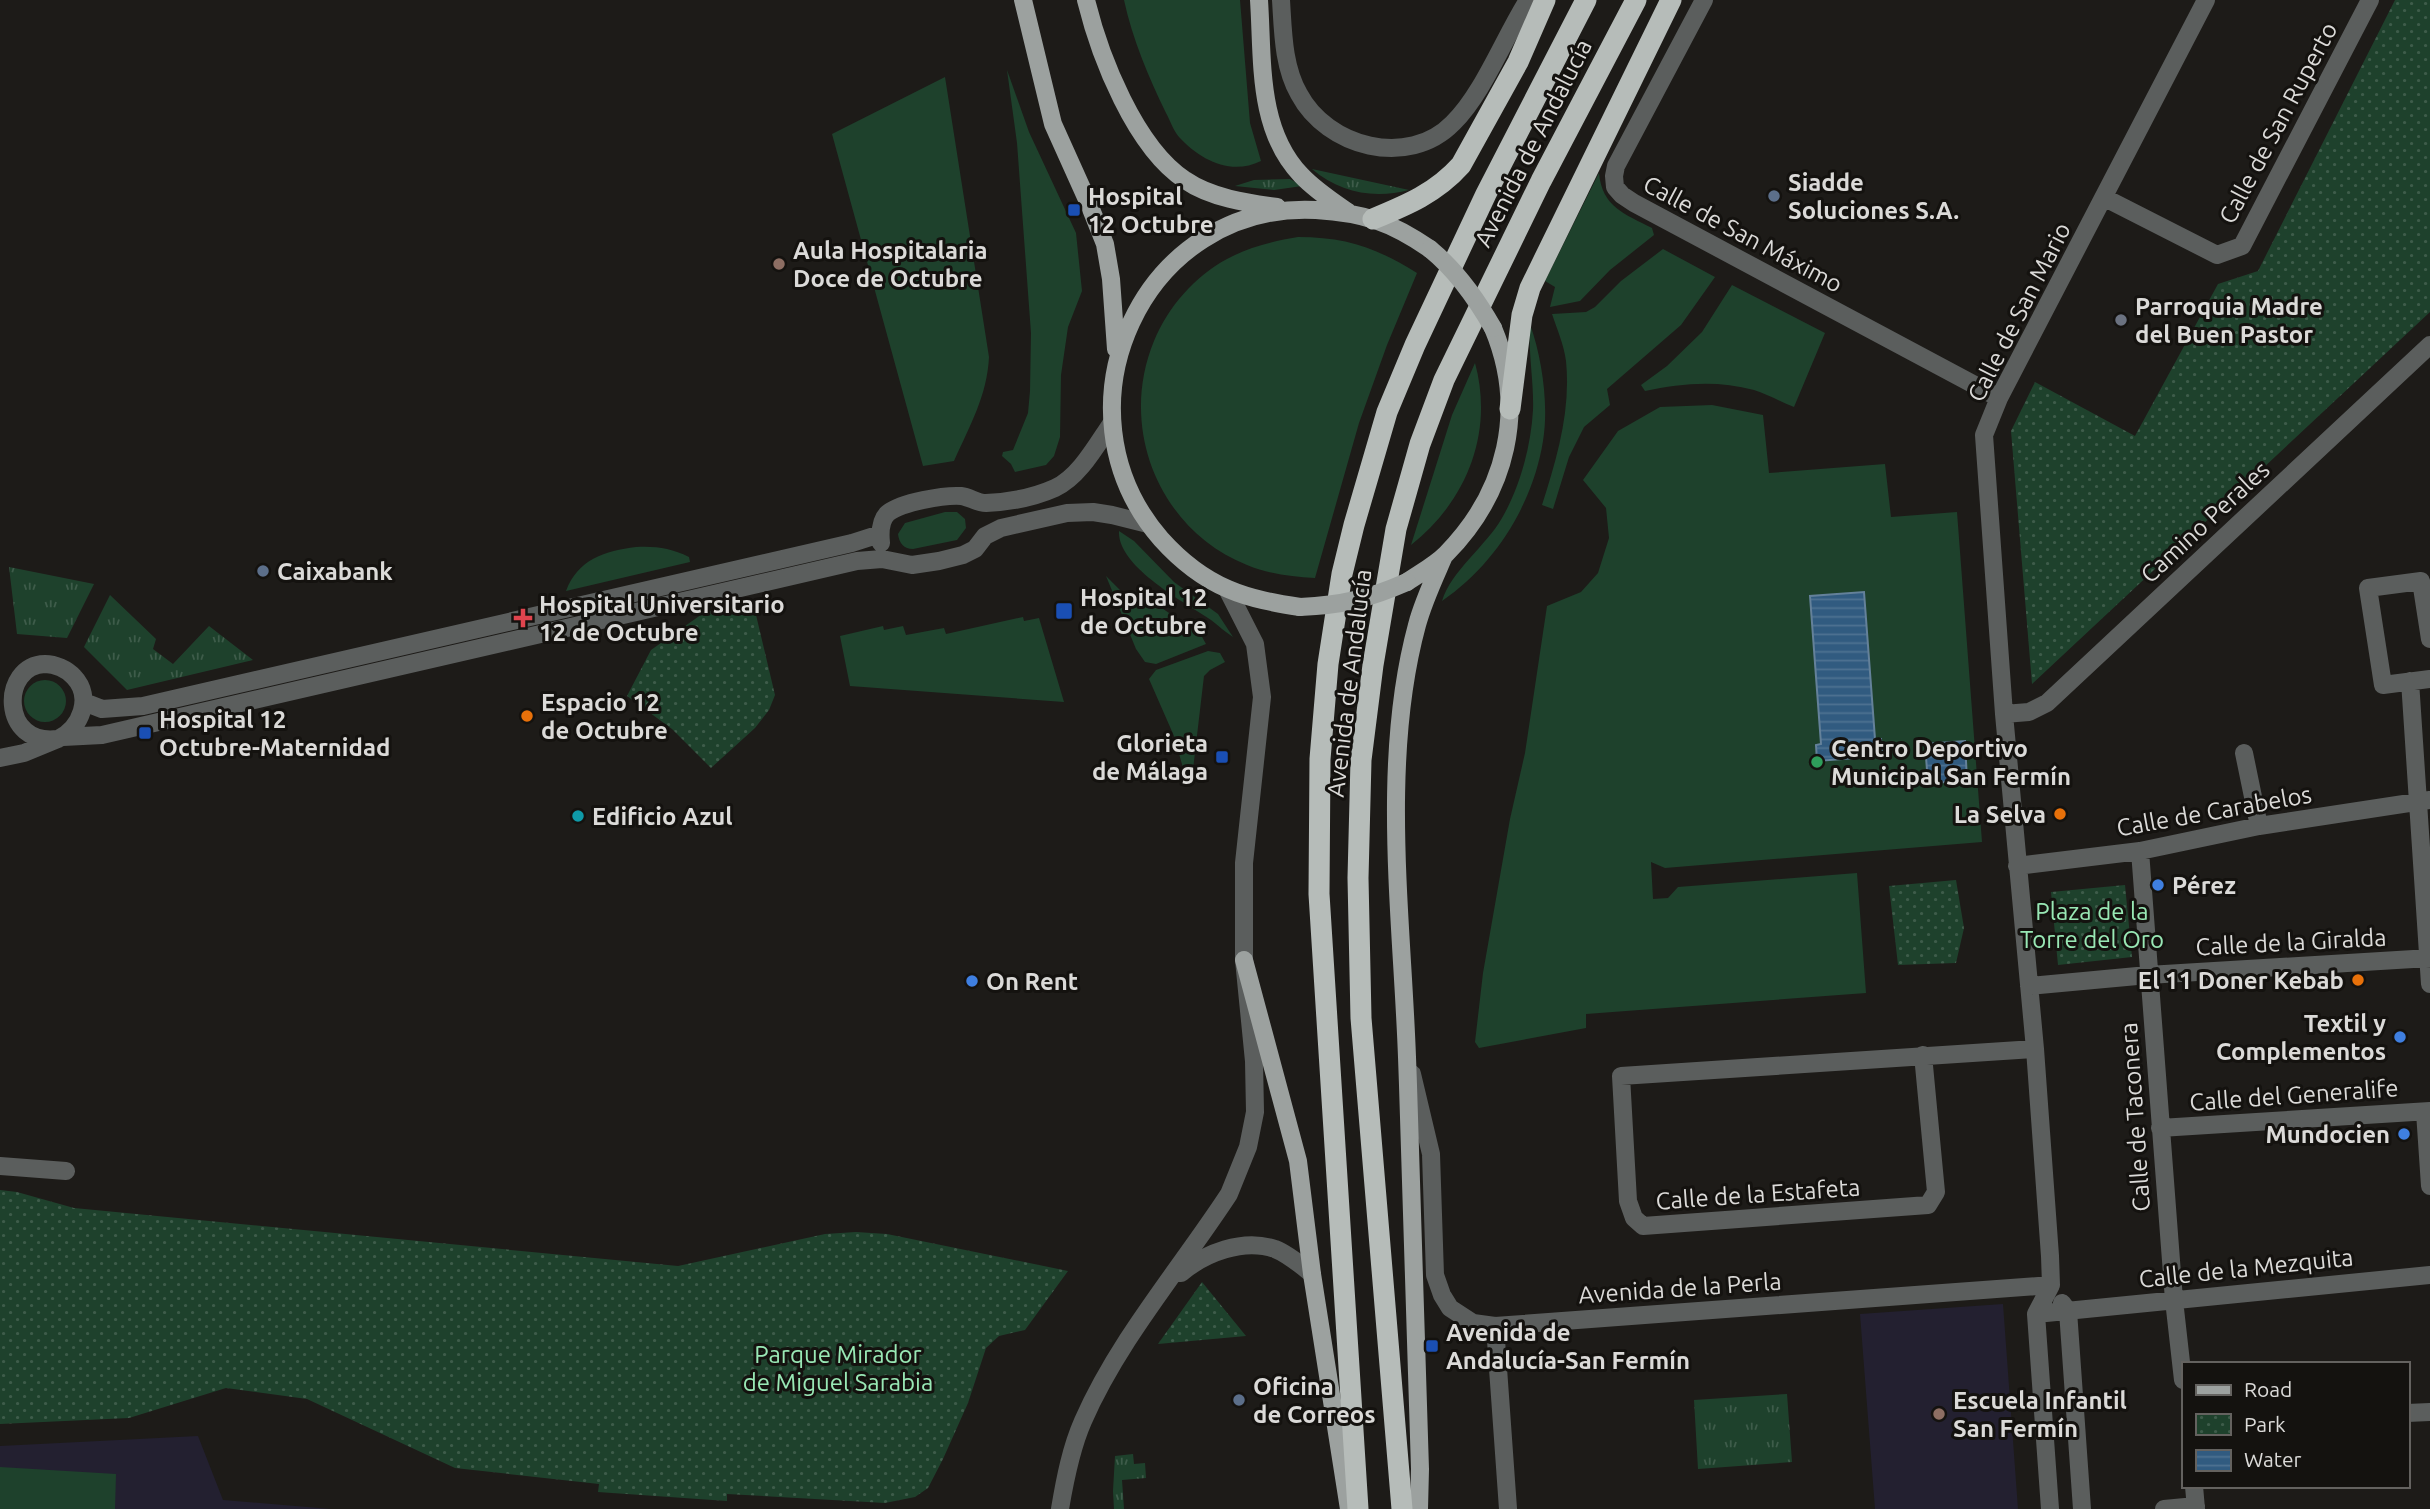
<svg xmlns="http://www.w3.org/2000/svg" width="2430" height="1509" font-family="Ubuntu,sans-serif">
  <style>
    .education { fill: #232030 }
    .grass { fill: url(#grass-tufts) }
    .park { fill: url(#park-dots) }
    .garden { fill: #1e412c }
    .water { fill: url(#water-rules); stroke: #64819a; stroke-width: 2 }
    .lines { fill: none; stroke-linecap: round; stroke-linejoin: round }
    .minor { stroke: #5b5e5d; stroke-width: 18 }
    .major { stroke: #9ca19f; stroke-width: 18 }
    .highway { stroke: #b6bcb9; stroke-width: 21 }
    .major-bridge { stroke: #9ca19f; stroke-width: 18 }
    .service-dot { fill: #5c6f8a; stroke: #14120f; stroke-width: 2.5 }
    .transit-dot { fill: #1a4fb4; stroke: #14120f; stroke-width: 2.5 }
    .education-dot { fill: #8d6e63; stroke: #14120f; stroke-width: 2.5 }
    .worship-dot { fill: #6b7280; stroke: #14120f; stroke-width: 2.5 }
    .health-dot { fill: #e0444e; stroke: #14120f; stroke-width: 2.5 }
    .food-dot { fill: #e8710a; stroke: #14120f; stroke-width: 2.5 }
    .leisure-dot { fill: #2e9e5b; stroke: #14120f; stroke-width: 2.5 }
    .culture-dot { fill: #0f9aa8; stroke: #14120f; stroke-width: 2.5 }
    .shop-dot { fill: #3f7fe0; stroke: #14120f; stroke-width: 2.5 }
    .labels { text-anchor: middle; dominant-baseline: central; stroke-width: 6; stroke-linejoin: round; paint-order: stroke }
    .street-label { font-size: 24px; fill: #dbdad8; stroke: #14120f }
    .poi-label { font-size: 24px; font-weight: bold; fill: #dbdad8; stroke: #14120f; text-anchor: start }
    .park-label { font-size: 24px; fill: #99e8b5; stroke: #14120f }
  </style>
  <defs>
    <pattern id="grass-tufts" width="24" height="20" patternUnits="userSpaceOnUse" patternTransform="scale(1.75)"><rect width="24" height="20" fill="#1e412c"/><path d="M3 7l-1-3M5 7V3M7 7l1-3M15 17l-1-3M17 17v-4M19 17l1-3" fill="none" stroke="#3e5c4a"/></pattern>
    <pattern id="park-dots" width="8" height="8" patternUnits="userSpaceOnUse" patternTransform="scale(1.75)"><rect width="8" height="8" fill="#1e412c"/><path d="M2 2h.1M6 6h.1" fill="none" stroke="#3e5c4a" stroke-width="1.8" stroke-linecap="round"/></pattern>
    <pattern id="water-rules" width="6" height="5" patternUnits="userSpaceOnUse" patternTransform="scale(1.75)"><rect width="6" height="5" fill="#315b80"/><path d="M0 2.5h6" fill="none" stroke="#4e7291"/></pattern>
  </defs>
  <rect width="100%" height="100%" fill="#1d1b18"/>
  <path class="education" d="M2003 1304 2018 1509H1875L1860 1314Z
    M198 1436 223 1500 331 1509H0V1446Z"/>
  <path class="grass" d="M1312 169 1409 190C1374 199 1340 193 1312 169Z
    M1290 179 1302 186 1274 190 1235 186 1254 180Z
    M9 567 94 584 67 638 17 634Z
    M110 595 156 639 153 649 173 664 209 626 253 660 127 690 84 647Z
    M1787 1394 1792 1462 1698 1469 1694 1400Z
    M1133 1454 1134 1464 1145 1463 1146 1478 1122 1480 1124 1509H1114L1113 1491 1115 1456Z"/>
  <path class="park" d="M2395 0H2430V312L2032 684 2011 431 2035 382 2135 436 2218 284 2258 271Z
    M729 607 743 608 756 615 775 695 769 710 755 728 711 768 672 729 627 696 651 650 705 612Z
    M1956 880 1964 928 1956 963 1898 965 1889 886Z
    M2125 885 2132 957 2058 965 2051 892Z
    M0 1190 17 1192 74 1208 678 1266 825 1234 856 1232 887 1234 1068 1271 1025 1330 999 1336 986 1348 968 1403 943 1459 928 1488 915 1497 885 1503 727 1494V1501L598 1492 599 1484 455 1468 307 1399 226 1388 129 1418 0 1424Z
    M1202 1282 1246 1336 1158 1344Z"/>
  <path class="garden" d="M1124 0H1240L1250 123 1261 161C1231 176 1200 160 1179 137 1173 130 1170 120 1166 113 1149 78 1132 38 1124 0Z
    M1007 70 1029 132 1076 233 1082 291 1068 327 1061 375 1060 437 1054 456 1046 465 1015 472 1011 464 1002 456 1003 452 1013 450 1028 413 1030 391 1031 333 1017 143Z
    M945 77 989 357C987 396 970 425 954 461L923 466 832 134Z
    M1599 173C1602 207 1625 214 1652 228L1654 235 1610 270 1580 301 1550 307 1555 287 1545 281Z
    M1298 237C1346 237 1377 248 1417 273L1387 345 1359 423 1315 578C1291 577 1269 574 1247 565 1159 530 1118 428 1154 341 1168 307 1195 276 1227 259 1249 247 1273 241 1298 237Z
    M1663 249 1715 277 1681 325 1607 389 1610 405 1584 427 1569 457 1553 509 1542 505C1557 458 1571 411 1566 361 1564 345 1557 329 1552 314L1586 312 1595 307 1621 281Z
    M1732 285 1825 333 1794 407C1781 402 1767 394 1754 390 1717 380 1682 383 1645 391L1641 385 1667 366 1702 332Z
    M1530 324C1542 358 1549 405 1543 441 1533 504 1495 565 1442 601 1451 571 1486 546 1502 518 1520 487 1531 446 1533 410 1534 382 1528 353 1530 324Z
    M1475 363C1494 432 1467 501 1411 545L1452 415Z
    M1712 405 1763 415 1769 473 1885 464 1891 517 1957 512 1982 842 1665 868 1651 862 1653 899 1668 898 1678 887 1857 873 1866 993 1586 1014V1028L1479 1048 1475 1042 1483 973 1510 819 1525 753 1547 606 1581 592 1598 573 1609 538 1606 508 1583 480 1618 431 1660 407Z
    M945 512H957L965 519 966 528 957 540 913 549C904 549 899 543 898 534L905 523Z
    M1119 531 1134 541 1174 582 1218 614 1233 637C1225 632 1219 626 1211 620 1186 603 1117 567 1119 531Z
    M636 547C656 546 671 548 689 557L690 562 566 591C578 559 605 551 636 547Z
    M1106 576 1121 591 1140 593 1201 635 1206 644 1156 664 1145 662 1136 649Z
    M1023 617 1024 621 1039 618 1064 702 850 686 840 636 883 626 884 630 903 626 906 635 944 628 946 634Z
    M1208 651 1220 653 1225 662 1210 670 1204 676 1192 778 1187 782 1174 736 1149 679 1156 670Z
    M24 701a21 21 0 1 1 42 0a21 21 0 1 1-42 0Z
    M0 1467 116 1474 115 1509H0Z"/>
  <path class="water" d="M1864 592 1875 739H1881L1882 756 1817 761 1816 745 1821 744 1810 596Z
    M1965 741 1967 781 1928 783 1925 744Z"/>
  <g class="lines">
    <path class="minor" d="M1281 0C1283 31 1283 66 1299 94 1327 147 1408 169 1453 123 1483 94 1505 36 1528 0
      M1704 0 1616 166 1614 176 1615 187 1622 195 1634 203 1999 398
      M2105 198 2217 255 2242 246 2370 0
      M881 543C880 533 880 520 888 513 902 502 944 495 961 496 970 497 977 503 986 503 1008 502 1035 497 1055 488 1079 477 1096 446 1111 424
      M2430 639 2421 581 2368 588 2383 685 2430 679
      M2410 681 2430 984
      M84 702 102 709 143 706 852 543 880 534
      M2004 714 2029 712 2047 703 2430 345
      M63 737 102 735 857 561 882 559 912 565 939 561 963 555 975 549 985 536 1001 528 1067 513 1093 512 1112 515 1148 524
      M2244 753 2259 826
      M0 758 24 753 58 739C81 728 93 697 74 677 67 669 55 664 45 664 0 665 0 747 58 739
      M2140 851 2174 1300 2183 1380
      M2017 866 2140 851 2259 826 2430 800
      M2029 986 2148 975 2430 958
      M1923 1055 1936 1192 1928 1205 1643 1226 1634 1218 1628 1201 1621 1076 2035 1049
      M1412 1074 1431 1154 1435 1275 1442 1295 1450 1308 1473 1323 1495 1326 2051 1285
      M2425 1112 2430 1186
      M2160 1128 2430 1111
      M0 1166 66 1171
      M1181 1273C1205 1253 1243 1238 1275 1249 1288 1254 1301 1265 1312 1274
      M2062 1303 2068 1311 2082 1509
      M2036 1314 2430 1275
      M1495 1326 1508 1509
      M2407 1413 2430 1412
      M2194 1486 2196 1509
      M1060 1509C1065 1479 1071 1448 1083 1421 1119 1339 1180 1269 1229 1194L1248 1147 1255 1112 1254 1061 1244 960V863L1262 697 1255 644 1227 589
      M2050 1509 2036 1314 2051 1285 2050 1256 2035 1049 2004 714 1984 435 1999 398 2206 0
      M2164 1509 2196 1506"/>
    <path class="major" d="M1023 0 1053 124 1089 204 1105 244 1111 279 1116 349
      M1086 0C1100 57 1135 147 1185 180 1211 198 1247 203 1277 207
      M1259 0C1263 60 1257 129 1301 175 1315 190 1332 201 1348 212
      M1407 582C1420 573 1435 565 1446 554 1507 492 1527 409 1493 328
      M1300 607C1275 603 1251 599 1228 589 1202 578 1179 559 1161 539 1048 409 1143 201 1316 210 1364 213 1391 222 1430 249
      M1244 960 1298 1161 1312 1274 1349 1509
      M1419 1509 1420 1469C1415 1331 1412 1194 1407 1057 1402 918 1380 761 1417 625 1423 602 1434 579 1444 556"/>
    <path class="highway" d="M1373 219C1407 205 1436 193 1461 165L1518 62 1545 0
      M1510 409 1522 315 1530 288 1671 0
      M1358 1509 1319 894 1320 759 1328 664 1342 574 1354 525 1387 412 1415 345 1486 194 1586 0
      M1402 1509 1361 1018 1358 878 1361 760 1373 665 1396 529 1420 444 1444 380 1541 181 1636 0"/>
    <path class="major-bridge" d="M1430 249C1457 271 1476 298 1493 328
      M1300 607C1343 605 1368 599 1407 582"/>
  </g>
  <g class="service-dot">
    <circle cx="1774" cy="196" r="7"/>
    <circle cx="263" cy="571" r="7"/>
    <circle cx="1239" cy="1400" r="7"/>
  </g>
  <g class="transit-dot">
    <rect x="1067" y="203" width="14" height="14" rx="3.5"/>
    <rect x="1055" y="602" width="18" height="18" rx="3.5"/>
    <rect x="138" y="726" width="14" height="14" rx="3.5"/>
    <rect x="1215" y="750" width="14" height="14" rx="3.5"/>
    <rect x="1425" y="1339" width="14" height="14" rx="3.5"/>
  </g>
  <g class="education-dot">
    <circle cx="779" cy="264" r="7"/>
    <circle cx="1939" cy="1414" r="7"/>
  </g>
  <circle class="worship-dot" cx="2121" cy="320" r="7"/>
  <path class="health-dot" d="M519.5 607.5h7v7h7v7h-7v7h-7v-7h-7v-7h7z"/>
  <g class="food-dot">
    <circle cx="527" cy="716" r="7"/>
    <circle cx="2060" cy="814" r="7"/>
    <circle cx="2358" cy="980" r="7"/>
  </g>
  <circle class="leisure-dot" cx="1817" cy="762" r="7"/>
  <circle class="culture-dot" cx="578" cy="816" r="7"/>
  <g class="shop-dot">
    <circle cx="2158" cy="885" r="7"/>
    <circle cx="972" cy="981" r="7"/>
    <circle cx="2400" cy="1037" r="7"/>
    <circle cx="2404" cy="1134" r="7"/>
  </g>
  <g class="labels">
    <g class="street-label">
      <text transform="translate(2278 123) rotate(-62)">Calle de San Ruperto</text>
      <text transform="translate(1533 143) rotate(-63)">Avenida de Andalucía</text>
      <text transform="translate(1743 234) rotate(28)">Calle de San Máximo</text>
      <text transform="translate(2019 312) rotate(-63)">Calle de San Mario</text>
      <text transform="translate(2205 522) rotate(-43)">Camino Perales</text>
      <text transform="translate(1349 683) rotate(-83)">Avenida de Andalucía</text>
      <text transform="translate(2214 811) rotate(-10)">Calle de Carabelos</text>
      <text transform="translate(2291 942) rotate(-3)">Calle de la Giralda</text>
      <text transform="translate(2294 1095) rotate(-4)">Calle del Generalife</text>
      <text transform="translate(2135 1117) rotate(-94)">Calle de Taconera</text>
      <text transform="translate(1758 1194) rotate(-4)">Calle de la Estafeta</text>
      <text transform="translate(2246 1268) rotate(-6)">Calle de la Mezquita</text>
      <text transform="translate(1680 1288) rotate(-4)">Avenida de la Perla</text>
    </g>
    <g class="poi-label">
      <text x="1788" y="182">Siadde<tspan x="1788" dy="28">Soluciones S.A.</tspan></text>
      <text x="1088" y="196">Hospital<tspan x="1088" dy="28">12 Octubre</tspan></text>
      <text x="793" y="250">Aula Hospitalaria<tspan x="793" dy="28">Doce de Octubre</tspan></text>
      <text x="2135" y="306">Parroquia Madre<tspan x="2135" dy="28">del Buen Pastor</tspan></text>
      <text x="277" y="571">Caixabank</text>
      <text x="1080" y="597">Hospital 12<tspan x="1080" dy="28">de Octubre</tspan></text>
      <text x="539" y="604">Hospital Universitario<tspan x="539" dy="28">12 de Octubre</tspan></text>
      <text x="541" y="702">Espacio 12<tspan x="541" dy="28">de Octubre</tspan></text>
      <text x="159" y="719">Hospital 12<tspan x="159" dy="28">Octubre-Maternidad</tspan></text>
      <text x="1208" y="743" text-anchor="end">Glorieta<tspan x="1208" dy="28">de Málaga</tspan></text>
      <text x="1831" y="748">Centro Deportivo<tspan x="1831" dy="28">Municipal San Fermín</tspan></text>
      <text x="2046" y="814" text-anchor="end">La Selva</text>
      <text x="592" y="816">Edificio Azul</text>
      <text x="2172" y="885">Pérez</text>
      <text x="2344" y="980" text-anchor="end">El 11 Doner Kebab</text>
      <text x="986" y="981">On Rent</text>
      <text x="2386" y="1023" text-anchor="end">Textil y<tspan x="2386" dy="28">Complementos</tspan></text>
      <text x="2390" y="1134" text-anchor="end">Mundocien</text>
      <text x="1446" y="1332">Avenida de<tspan x="1446" dy="28">Andalucía-San Fermín</tspan></text>
      <text x="1253" y="1386">Oficina<tspan x="1253" dy="28">de Correos</tspan></text>
      <text x="1953" y="1400">Escuela Infantil<tspan x="1953" dy="28">San Fermín</tspan></text>
    </g>
    <g class="park-label">
      <text x="2092" y="911">Plaza de la<tspan x="2092" dy="28">Torre del Oro</tspan></text>
      <text x="838" y="1354">Parque Mirador<tspan x="838" dy="28">de Miguel Sarabia</tspan></text>
    </g>
  </g>
  <rect x="2182" y="1362" width="228" height="126" fill="#14120f" stroke="#64625f" stroke-width="2"/>
  <rect x="2196" y="1385" width="35" height="10" fill="#9ca19f" stroke="#64625f" stroke-width="2"/>
  <text x="2244" y="1397" font-size="21" fill="#dbdad8">Road</text>
  <rect x="2196" y="1414" width="35" height="21" fill="url(#park-dots)" stroke="#64625f" stroke-width="2"/>
  <text x="2244" y="1432" font-size="21" fill="#dbdad8">Park</text>
  <rect x="2196" y="1450" width="35" height="21" fill="url(#water-rules)" stroke="#64625f" stroke-width="2"/>
  <text x="2244" y="1467" font-size="21" fill="#dbdad8">Water</text>
</svg>
